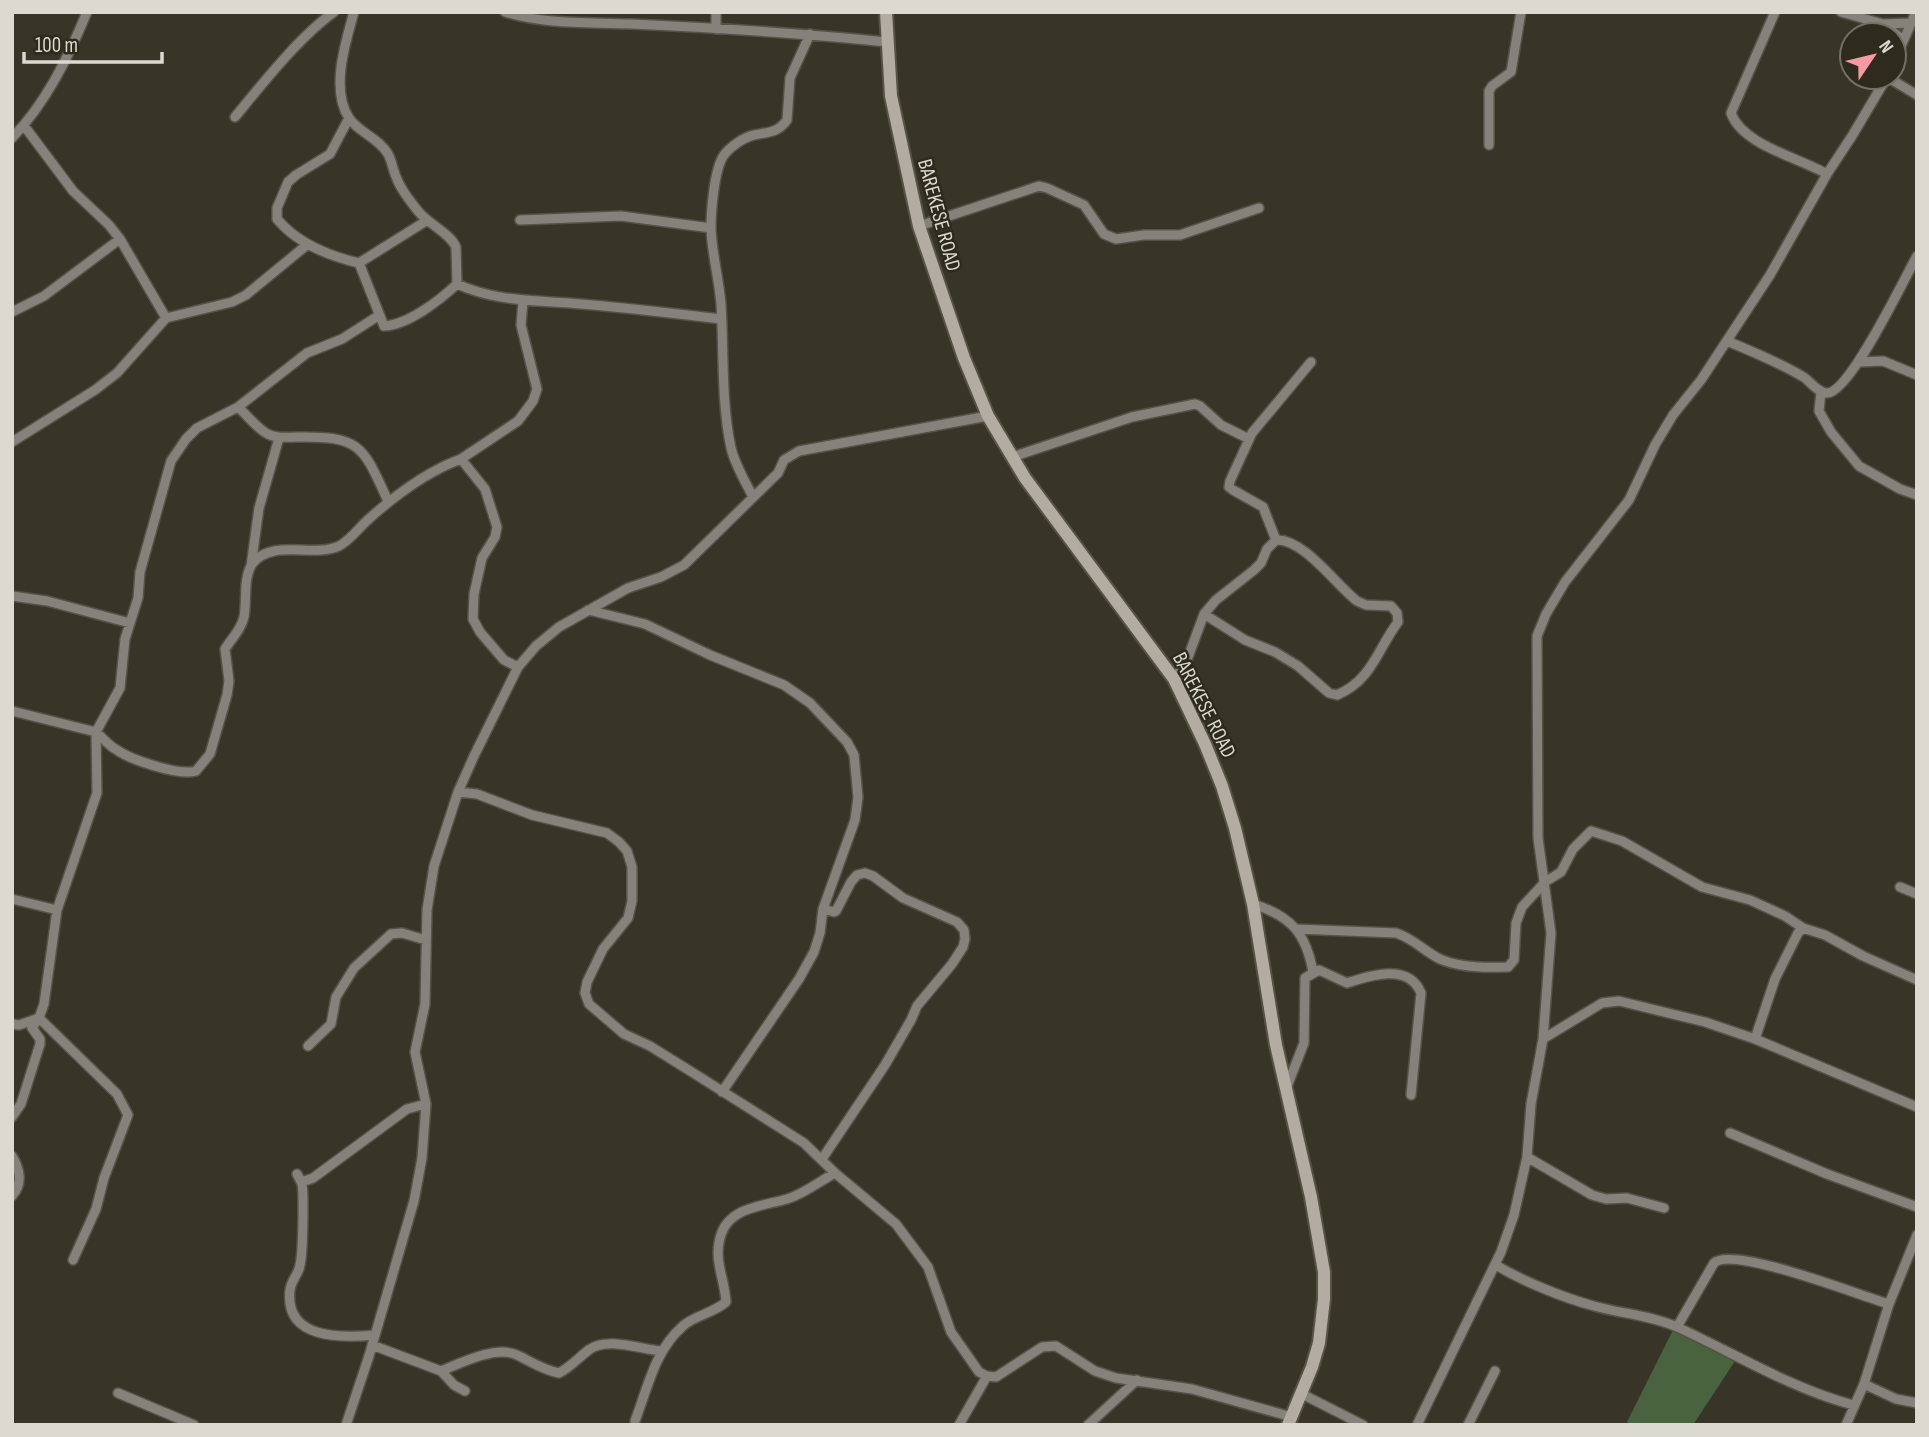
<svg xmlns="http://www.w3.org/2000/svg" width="1929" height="1437" font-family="'Sofia Sans Condensed',sans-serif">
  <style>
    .green { fill: #49633f }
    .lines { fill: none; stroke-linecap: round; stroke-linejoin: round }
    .street-casing { stroke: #565246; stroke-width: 12 }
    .secondary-casing { stroke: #565246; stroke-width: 16 }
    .street { stroke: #86817b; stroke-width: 9 }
    .secondary { stroke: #b3aca3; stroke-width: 12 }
    .labels { text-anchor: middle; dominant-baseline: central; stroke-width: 5; stroke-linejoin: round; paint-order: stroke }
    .street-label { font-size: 21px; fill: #dcd9d1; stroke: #2f2a1e }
  </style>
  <rect width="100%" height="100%" fill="#393428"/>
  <path class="green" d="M1673 1330 1735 1361 1693 1425H1632L1627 1422Z"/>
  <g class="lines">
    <g class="street-casing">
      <path id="street" d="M354 12C346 41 330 89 349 118 358 132 379 138 388 154 392 161 393 171 397 179 401 190 410 201 418 211 428 224 450 233 456 247L457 284C440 300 408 325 384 326L359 263
        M505 12C546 25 589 22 632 24 717 28 802 33 887 42
        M1775 12 1731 113C1742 145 1800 158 1827 174
        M1841 12 1883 24 1911 23
        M1883 24 1903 40
        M716 29V12
        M1894 62 1916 12
        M1887 77 1917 95
        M235 117C263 83 299 37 334 12
        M349 118 330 154 296 175 288 182 277 208V219C297 243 329 256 359 263L426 221
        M25 127 73 191 109 225 120 239 166 318
        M12 138C46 103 68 58 87 12
        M1489 145V91L1492 86 1511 72 1521 12
        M520 220 621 216 711 228
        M919 226 1039 186 1047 188 1084 205 1104 234 1116 239 1144 235H1180L1259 208
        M457 284C494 301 531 300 569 303 620 307 671 313 721 319
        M12 312 44 296 120 239
        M1727 341C1753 352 1781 363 1805 378 1811 383 1819 393 1827 393 1850 393 1904 279 1917 256
        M1860 362 1883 361 1917 375
        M1821 392 1819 411 1831 432 1859 466 1900 489 1917 495
        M238 407C247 415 256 427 266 433 275 439 287 437 298 437 362 436 363 447 388 501
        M12 442 95 390 117 373 166 318 232 302 246 295 308 244
        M1012 457 1132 417 1195 404 1200 406 1221 425 1249 439
        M461 459 485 489 497 527 495 537 482 558 474 594 473 619 480 632 504 660 518 667
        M753 497C745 481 735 465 731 448 721 401 724 351 721 304 719 279 712 254 711 229 711 212 714 169 724 155 730 147 744 137 754 135 768 132 778 133 787 120L790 78 810 34
        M1276 540 1263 507 1233 490 1229 487 1230 481 1252 433 1311 362
        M251 566 259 508 279 438
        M12 596 47 601 130 623
        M588 610 645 624 710 655 784 685 810 703 847 742 854 755 858 797 855 820 823 909 820 933 814 952 799 979 722 1092
        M1174 679 1187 660 1204 614 1216 600 1254 570 1261 563 1267 549 1276 540C1303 538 1336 585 1357 601L1366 605 1391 606 1397 613 1398 622C1377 650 1372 680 1337 695L1329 693 1298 666 1275 652 1245 640 1204 614
        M12 711 96 732 120 688 125 639 138 598 140 572 171 461 186 439 197 428 238 407 307 353 342 339 378 316
        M458 792 477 794 532 815 607 833 619 842 627 851 632 867V901L628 918 603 949 587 982 585 993 589 1004 624 1034 650 1046 695 1074 804 1143 835 1173 896 1224 928 1267 951 1332 979 1372 987 1376 996 1377 1042 1347 1056 1346 1095 1371 1116 1378 1192 1389 1292 1417
        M1900 887 1917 894
        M12 899 57 910
        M1253 904C1291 916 1306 933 1313 972
        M1296 929 1396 933C1413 938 1425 952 1440 959 1460 968 1486 968 1508 967L1514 960 1516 923 1522 907 1545 882 1561 872 1573 849 1591 831 1622 841 1702 887 1750 900 1785 916 1803 928
        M12 1024 19 1025 39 1018 117 1094 128 1115 104 1178 96 1209 73 1260
        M1543 1039 1602 1003 1619 1001 1705 1022 1755 1039 1917 1107
        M1755 1039 1775 979 1798 933 1803 928 1825 935 1863 956 1917 980
        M308 1046 331 1024 336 997 354 968 391 934 402 933 426 940
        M1286 1089 1304 1043 1305 978 1319 970 1347 983C1371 975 1409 963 1421 993L1411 1095
        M12 1117 21 1104 40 1044V1039L32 1028 39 1018 44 1004 57 910 97 793 96 732C103 738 109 746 117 750 131 760 179 776 196 771L210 754 227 695 229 681 225 649C232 638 241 630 244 617 247 601 243 578 252 564 272 538 313 558 339 546 351 540 360 526 371 517 397 494 428 471 461 459L518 421 533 401 537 389 521 325 523 301
        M1730 1133 1827 1174 1917 1207
        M12 1156C20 1169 23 1184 12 1196
        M1527 1157 1592 1195 1606 1199 1627 1198 1664 1208
        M822 1159 885 1065 911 1020 917 1006 952 964 963 947 965 939 964 930 957 922 903 898 873 876 865 873 857 875 851 882 836 911 834 912 823 909
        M297 1174C298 1176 301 1181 302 1184 304 1195 303 1253 300 1265 299 1274 291 1280 290 1290 284 1340 342 1338 375 1335
        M302 1182 313 1178 407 1109 426 1104
        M1496 1265C1522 1281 1564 1298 1594 1306 1622 1314 1650 1315 1677 1327 1736 1354 1790 1388 1853 1405
        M1677 1327 1714 1263C1732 1245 1861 1296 1889 1304
        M372 1345 441 1371 454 1385 465 1391
        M441 1371C461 1363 496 1345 517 1355 532 1362 543 1370 559 1373 571 1367 579 1357 590 1349 608 1337 640 1349 661 1351
        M1864 1384 1896 1399 1917 1403
        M118 1393 194 1425
        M1302 1394 1363 1425
        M635 1421C648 1387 655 1350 683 1326 695 1315 712 1314 726 1302 725 1282 715 1262 719 1243 724 1207 760 1207 787 1199 804 1194 820 1181 835 1173
        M346 1425 369 1356 414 1201 422 1158 426 1104 415 1052 425 1004 427 910 434 866 458 792 474 756 518 667 536 646 559 627 628 588 661 577 684 565 778 473 784 460 799 451 988 416
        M959 1425 987 1376
        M1088 1425 1137 1380
        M1417 1425 1501 1252 1514 1215 1527 1157 1531 1104 1543 1039 1551 933 1538 838 1537 636 1546 614 1565 582 1629 500 1655 445 1673 415 1701 380 1770 275 1827 174 1852 136 1887 77
        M1468 1425 1495 1371
        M1846 1425 1864 1384 1889 1304 1917 1235"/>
    </g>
    <g class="secondary-casing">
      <path id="secondary" d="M886 12 891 96 919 226 964 358 988 416 1025 478 1174 679 1205 744 1222 786 1235 828 1253 904 1276 1045 1311 1197 1324 1272V1299L1319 1343 1312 1367 1288 1425"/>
    </g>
    <use href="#street" class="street"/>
    <use href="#secondary" class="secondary"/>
  </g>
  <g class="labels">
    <g class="street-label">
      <text transform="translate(939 215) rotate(75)">BAREKESE ROAD</text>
      <text transform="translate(1204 705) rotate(63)">BAREKESE ROAD</text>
    </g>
  </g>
  <rect width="1929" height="1437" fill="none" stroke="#dcd9d1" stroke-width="28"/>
  <g transform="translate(1873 56) rotate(55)"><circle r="33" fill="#2f2a1e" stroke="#747066" stroke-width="2"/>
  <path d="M0-5L12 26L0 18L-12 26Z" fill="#f49aa2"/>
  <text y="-10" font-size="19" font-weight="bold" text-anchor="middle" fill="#dcd9d1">N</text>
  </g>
  <path d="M24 52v10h138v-10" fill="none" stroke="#dcd9d1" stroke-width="3.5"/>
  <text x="35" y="52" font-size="21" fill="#dcd9d1" stroke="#2f2a1e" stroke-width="5" paint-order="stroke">100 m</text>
</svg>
